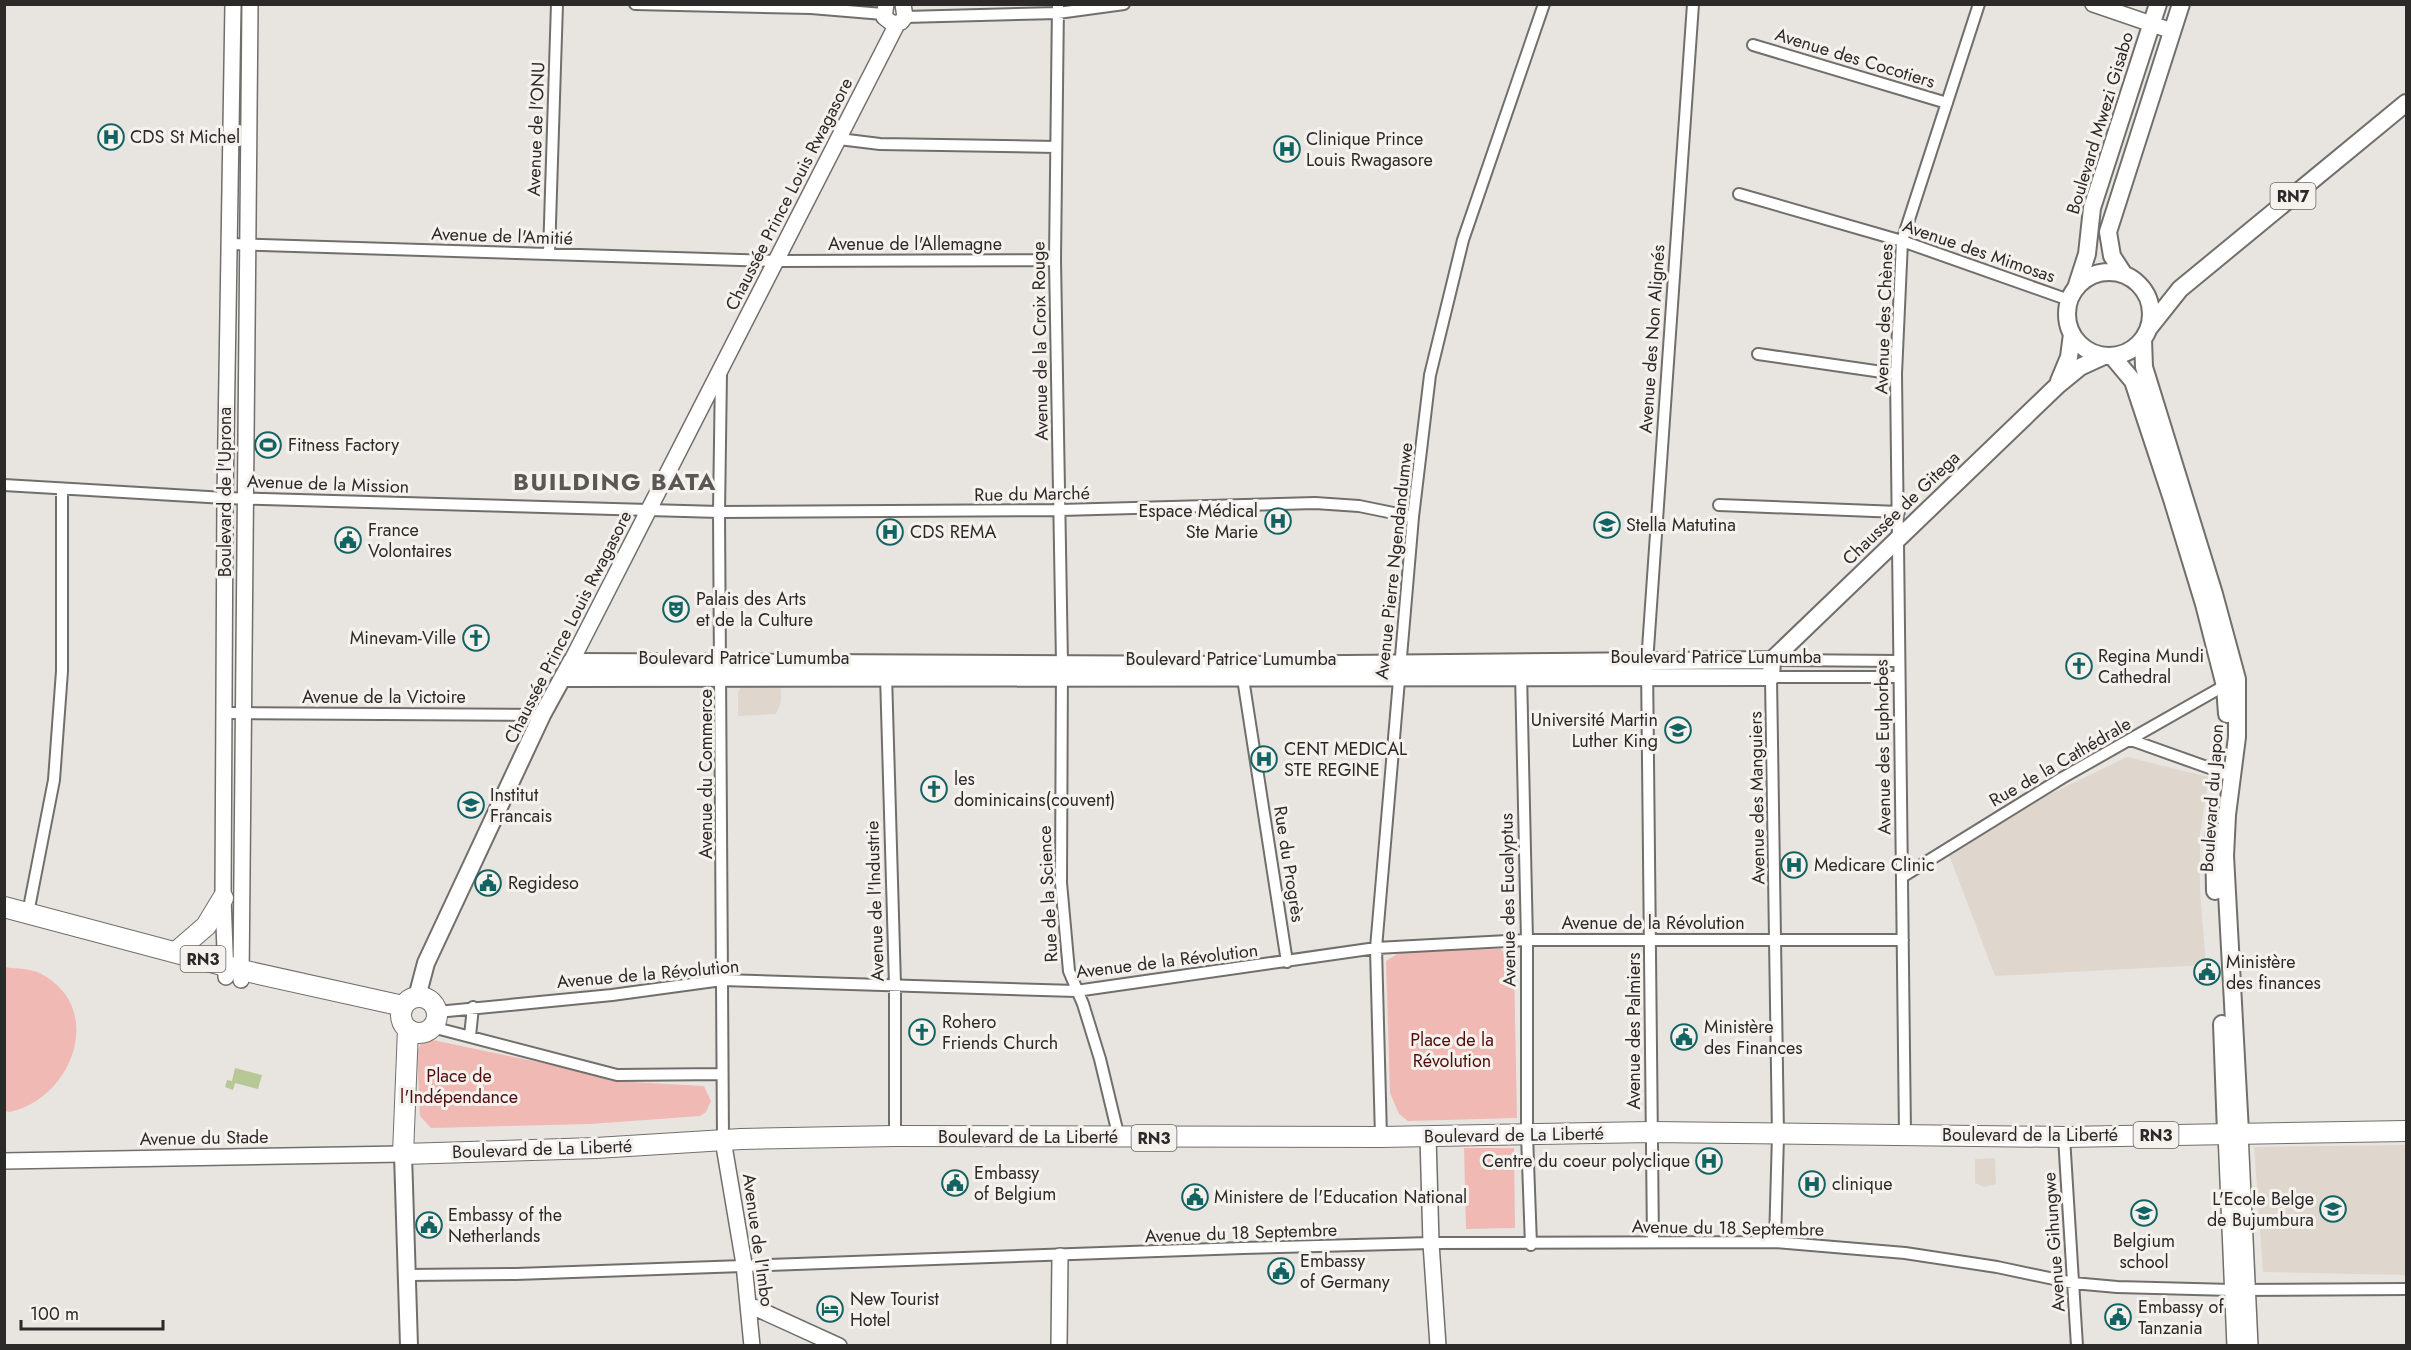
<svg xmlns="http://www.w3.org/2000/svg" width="2411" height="1350" font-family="Jost,sans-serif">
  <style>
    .built { fill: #dfd7cd }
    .green { fill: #f0b9b3 }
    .water { fill: #b7c795 }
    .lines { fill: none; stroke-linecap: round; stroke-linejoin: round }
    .street-casing { stroke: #716f6b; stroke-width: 14 }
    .secondary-casing { stroke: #716f6b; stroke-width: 18 }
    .primary-casing { stroke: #716f6b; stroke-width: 20 }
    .highway-casing { stroke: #716f6b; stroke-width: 22 }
    .street { stroke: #fff; stroke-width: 10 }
    .secondary { stroke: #fff; stroke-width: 15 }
    .primary { stroke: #fff; stroke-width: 16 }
    .highway { stroke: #fff; stroke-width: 20 }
    .labels { text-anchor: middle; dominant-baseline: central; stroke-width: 6; stroke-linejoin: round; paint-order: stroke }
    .shield { fill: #f5f2ee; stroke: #686664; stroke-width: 1.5 }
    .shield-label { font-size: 16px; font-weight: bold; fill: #2b2a29 }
    .street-label { font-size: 18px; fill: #2b2a29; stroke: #f5f2ee }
    .poi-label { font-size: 18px; fill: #2b2a29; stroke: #f5f2ee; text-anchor: start }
    .park-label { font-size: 18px; fill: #510c0e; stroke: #f5f2ee }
    .district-label { font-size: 24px; font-weight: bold; letter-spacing: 1.5px; fill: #5a5754; stroke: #f5f2ee }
  </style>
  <rect width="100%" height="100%" fill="#e8e5e1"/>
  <path class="built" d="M781 671V702L776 714 738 716V693L746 676Z
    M2127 757 2209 777 2200 833V890L2206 965 1995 976 1948 852 2036 801Z
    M2406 1145V1275L2263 1272 2254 1147Z
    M1995 1158 1996 1184 1984 1187 1975 1183V1159Z"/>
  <path class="green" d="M1501 949 1514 967 1517 1118 1408 1121 1399 1114 1390 1093 1386 961 1402 951Z
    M4 967C18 969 33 968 45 976 105 1012 71 1099 10 1112L4 1111Z
    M428 1039 590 1073 611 1081 704 1086 711 1101 706 1112 700 1116 590 1124 431 1128 420 1116 417 1052 422 1041Z
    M1464 1148H1514L1515 1228 1466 1229Z"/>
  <path class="water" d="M235 1068 262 1075 258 1089 235 1083 233 1090 225 1087 227 1080 232 1081Z"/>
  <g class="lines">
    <g class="street-casing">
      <path id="street" d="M635 4 811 8 883 14
        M1058 4 1055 260 1062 663 1061 883 1069 971 1083 1004 1100 1059 1119 1138
        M905 17 1058 13 1124 4
        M1753 45 1947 103
        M839 139 880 144 1056 147
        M1739 194 1902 241 2069 300
        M229 244 775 261 1055 260
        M549 254 557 4
        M1758 354 1896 374
        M721 372 719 512 723 1140
        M4 485 225 498 719 512 1060 510 1315 503 1359 506 1413 517
        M1719 505 1899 512
        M1772 660 1898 661
        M1242 672 1287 962
        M1521 673 1527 940V1135L1531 1245
        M886 675 895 985V1136
        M225 713 542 715
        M2131 740 2232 776
        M1902 877 2062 778 2229 683
        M28 913 54 780 62 671V489
        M437 1012 612 995 722 980 1076 991 1376 948 1527 940H1903
        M432 1027 617 1075 722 1074
        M470 1036 473 1007
        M1905 1135 1896 374 1902 241 1979 4
        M1381 1137 1376 948 1413 517 1430 375 1463 240 1544 4
        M2064 1137 2077 1346
        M1653 1242 1647 663 1693 4
        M1775 1242 1778 1135 1771 677H1898
        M407 1275 516 1274 1243 1248 1431 1243 1775 1242 1905 1253 1997 1267 2073 1283 2117 1287 2232 1290 2406 1289"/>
    </g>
    <g class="secondary-casing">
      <path id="secondary" d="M886 4 884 17 893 24 901 22 905 17 903 4
        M2093 4 2172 31
        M571 662 897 24
        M226 977 223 898 225 498 233 4
        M241 980 250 4
        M2240 1132 2250 1346
        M2226 1133 2235 1346
        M1428 1136 1431 1243 1438 1346
        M723 1140 744 1264 752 1346
        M4 1161 403 1154
        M749 1305 839 1346
        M1059 1346 1060 1256"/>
    </g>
    <g class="primary-casing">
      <path id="primary" d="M2067 314a42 42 0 1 1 84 0a42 42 0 1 1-84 0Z
        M2123 273 2112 256 2108 232 2181 4
        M2076 288 2087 254 2092 208 2158 4
        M2149 328 2180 289 2406 103
        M2143 339 2144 367 2214 594 2237 679V737L2227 815 2225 856 2240 1132
        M2112 356 2133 381 2172 499 2204 604 2225 686 2227 714
        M2059 381 2069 357 2072 334
        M1772 660 2058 385 2080 367 2104 356
        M563 678C965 680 1368 675 1771 677L1772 660
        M2214 835 2215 891
        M417 997 426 963 542 715 571 662 1242 665 1772 660
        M2222 1024 2226 1133
        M403 1154 409 1346"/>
    </g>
    <g class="highway-casing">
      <path id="highway" d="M4 907 241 970 403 1006
        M176 952 206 926 223 898
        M401 1015a18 18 0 1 1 36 0a18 18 0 1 1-36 0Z
        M408 1029 403 1154 596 1148 741 1139 895 1136 1381 1137 1651 1132 2064 1137 2406 1131"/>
    </g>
    <use href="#street" class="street"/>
    <use href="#secondary" class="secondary"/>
    <use href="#primary" class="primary"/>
    <use href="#highway" class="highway"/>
  </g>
  <defs>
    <g id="hospital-ring" transform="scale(1.35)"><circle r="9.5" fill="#f5f2ee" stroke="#146363" stroke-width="1.5"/><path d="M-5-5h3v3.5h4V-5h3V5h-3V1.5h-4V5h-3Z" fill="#146363"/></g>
    <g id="stadium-ring" transform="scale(1.35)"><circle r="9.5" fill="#f5f2ee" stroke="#146363" stroke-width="1.5"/><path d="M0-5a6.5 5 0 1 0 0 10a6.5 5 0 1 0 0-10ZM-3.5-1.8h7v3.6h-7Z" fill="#146363"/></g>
    <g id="school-ring" transform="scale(1.35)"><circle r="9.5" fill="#f5f2ee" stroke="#146363" stroke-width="1.5"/><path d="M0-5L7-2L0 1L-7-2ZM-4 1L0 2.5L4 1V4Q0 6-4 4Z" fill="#146363"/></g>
    <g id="civic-ring" transform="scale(1.35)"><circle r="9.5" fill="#f5f2ee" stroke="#146363" stroke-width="1.5"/><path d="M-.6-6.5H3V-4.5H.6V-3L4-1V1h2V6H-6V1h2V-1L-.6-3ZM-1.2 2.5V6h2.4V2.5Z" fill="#146363"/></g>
    <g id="theatre-ring" transform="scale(1.35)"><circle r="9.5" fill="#f5f2ee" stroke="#146363" stroke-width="1.5"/><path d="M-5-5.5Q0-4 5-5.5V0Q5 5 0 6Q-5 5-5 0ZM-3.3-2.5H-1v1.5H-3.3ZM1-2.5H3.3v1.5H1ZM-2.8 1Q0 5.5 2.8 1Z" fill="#146363"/></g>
    <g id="church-ring" transform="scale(1.35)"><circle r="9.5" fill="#f5f2ee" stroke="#146363" stroke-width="1.5"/><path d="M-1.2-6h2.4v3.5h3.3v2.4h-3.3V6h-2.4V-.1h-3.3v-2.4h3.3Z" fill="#146363"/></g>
    <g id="hotel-ring" transform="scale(1.35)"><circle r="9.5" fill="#f5f2ee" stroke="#146363" stroke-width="1.5"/><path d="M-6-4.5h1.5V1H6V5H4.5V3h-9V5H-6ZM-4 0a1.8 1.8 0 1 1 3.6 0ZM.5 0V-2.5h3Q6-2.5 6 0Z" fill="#146363"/></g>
  </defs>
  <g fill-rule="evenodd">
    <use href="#hospital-ring" x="111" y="137"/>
    <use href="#hospital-ring" x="1287" y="149"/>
    <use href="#stadium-ring" x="268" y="445"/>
    <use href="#hospital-ring" x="1278" y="521"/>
    <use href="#school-ring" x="1607" y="525"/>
    <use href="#hospital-ring" x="890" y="532"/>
    <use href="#civic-ring" x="348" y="540"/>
    <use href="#theatre-ring" x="676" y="609"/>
    <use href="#church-ring" x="476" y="638"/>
    <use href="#church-ring" x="2079" y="666"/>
    <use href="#school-ring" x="1678" y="730"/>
    <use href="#hospital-ring" x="1264" y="759"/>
    <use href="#church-ring" x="934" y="789"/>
    <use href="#school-ring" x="471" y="805"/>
    <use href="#hospital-ring" x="1794" y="865"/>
    <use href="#civic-ring" x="488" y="883"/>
    <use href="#civic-ring" x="2207" y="972"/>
    <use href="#church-ring" x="922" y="1032"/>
    <use href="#civic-ring" x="1684" y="1037"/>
    <use href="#hospital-ring" x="1709" y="1161"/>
    <use href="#civic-ring" x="955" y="1183"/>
    <use href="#hospital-ring" x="1812" y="1184"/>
    <use href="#civic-ring" x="1195" y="1197"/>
    <use href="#school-ring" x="2333" y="1209"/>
    <use href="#school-ring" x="2144" y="1213"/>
    <use href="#civic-ring" x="429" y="1225"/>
    <use href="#civic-ring" x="1281" y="1271"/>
    <use href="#hotel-ring" x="830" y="1309"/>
    <use href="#civic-ring" x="2118" y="1317"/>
  </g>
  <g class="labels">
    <g class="shield">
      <rect x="2270.5" y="183" width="45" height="26" rx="4.5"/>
      <rect x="180.5" y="946" width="45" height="26" rx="4.5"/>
      <rect x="2133.5" y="1122" width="45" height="26" rx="4.5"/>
      <rect x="1131.5" y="1125" width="45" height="26" rx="4.5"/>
    </g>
    <g class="shield-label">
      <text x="2293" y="196">RN7</text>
      <text x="203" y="959">RN3</text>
      <text x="2156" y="1135">RN3</text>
      <text x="1154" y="1138">RN3</text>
    </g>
    <g class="street-label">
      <text transform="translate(1855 58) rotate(17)">Avenue des Cocotiers</text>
      <text transform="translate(2100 123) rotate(-73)">Boulevard Mwezi Gisabo</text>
      <text transform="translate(536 129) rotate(-88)">Avenue de l'ONU</text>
      <text transform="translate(789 194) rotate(-63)">Chaussée Prince Louis Rwagasore</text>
      <text transform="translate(502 236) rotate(2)">Avenue de l'Amitié</text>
      <text x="915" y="244">Avenue de l'Allemagne</text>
      <text transform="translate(1979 251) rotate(19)">Avenue des Mimosas</text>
      <text transform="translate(1884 319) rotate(-88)">Avenue des Chènes</text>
      <text transform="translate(1652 339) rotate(-86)">Avenue des Non Alignés</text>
      <text transform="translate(1040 341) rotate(-91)">Avenue de la Croix Rouge</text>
      <text transform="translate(328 484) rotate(2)">Avenue de la Mission</text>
      <text transform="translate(225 492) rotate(-90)">Boulevard de l'Uprona</text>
      <text transform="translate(1032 494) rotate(-1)">Rue du Marché</text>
      <text transform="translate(1901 508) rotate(-44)">Chaussée de Gitega</text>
      <text transform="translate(1394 561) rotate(-84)">Avenue Pierre Ngendandumwe</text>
      <text transform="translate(568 627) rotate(-63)">Chaussée Prince Louis Rwagasore</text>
      <text x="1716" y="657">Boulevard Patrice Lumumba</text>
      <text x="744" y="658">Boulevard Patrice Lumumba</text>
      <text x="1231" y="659">Boulevard Patrice Lumumba</text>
      <text x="384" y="697">Avenue de la Victoire</text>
      <text transform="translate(1883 747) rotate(-91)">Avenue des Euphorbes</text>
      <text transform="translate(2060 762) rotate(-30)">Rue de la Cathédrale</text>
      <text transform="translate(706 774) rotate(-90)">Avenue du Commerce</text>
      <text transform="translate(1757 798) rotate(-91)">Avenue des Manguiers</text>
      <text transform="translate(2212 798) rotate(-86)">Boulevard du Japon</text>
      <text transform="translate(1289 864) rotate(81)">Rue du Progrès</text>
      <text transform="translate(1048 894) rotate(-93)">Rue de la Science</text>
      <text transform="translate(1508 900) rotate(-91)">Avenue des Eucalyptus</text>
      <text transform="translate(875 901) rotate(-92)">Avenue de l'Industrie</text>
      <text x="1653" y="923">Avenue de la Révolution</text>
      <text transform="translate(1167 961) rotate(-7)">Avenue de la Révolution</text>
      <text transform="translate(648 974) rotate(-5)">Avenue de la Révolution</text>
      <text transform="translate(1634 1031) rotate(-90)">Avenue des Palmiers</text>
      <text transform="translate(1514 1135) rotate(-1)">Boulevard de La Liberté</text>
      <text x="2030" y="1135">Boulevard de la Liberté</text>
      <text x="1028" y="1137">Boulevard de La Liberté</text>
      <text transform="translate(204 1138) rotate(-1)">Avenue du Stade</text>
      <text transform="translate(542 1149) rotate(-2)">Boulevard de La Liberté</text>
      <text transform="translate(1728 1228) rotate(1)">Avenue du 18 Septembre</text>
      <text transform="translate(1241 1233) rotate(-2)">Avenue du 18 Septembre</text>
      <text transform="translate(758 1240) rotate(82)">Avenue de l'Imbo</text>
      <text transform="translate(2054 1242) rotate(-94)">Avenue Gihungwe</text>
    </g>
    <g class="poi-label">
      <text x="130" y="137">CDS St Michel</text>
      <text x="1306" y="139">Clinique Prince<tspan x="1306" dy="21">Louis Rwagasore</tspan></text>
      <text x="288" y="445">Fitness Factory</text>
      <text x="1258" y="511" text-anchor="end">Espace Médical<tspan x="1258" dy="21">Ste Marie</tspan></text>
      <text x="1626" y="525">Stella Matutina</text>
      <text x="368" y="530">France<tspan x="368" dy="21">Volontaires</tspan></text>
      <text x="910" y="532">CDS REMA</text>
      <text x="696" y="599">Palais des Arts<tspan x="696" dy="21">et de la Culture</tspan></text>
      <text x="456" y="638" text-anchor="end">Minevam-Ville</text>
      <text x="2098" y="656">Regina Mundi<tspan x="2098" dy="21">Cathedral</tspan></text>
      <text x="1658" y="720" text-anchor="end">Université Martin<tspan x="1658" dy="21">Luther King</tspan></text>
      <text x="1284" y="749">CENT MEDICAL<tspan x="1284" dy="21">STE REGINE</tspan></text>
      <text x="954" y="779">les<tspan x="954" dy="21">dominicains(couvent)</tspan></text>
      <text x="490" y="795">Institut<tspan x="490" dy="21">Francais</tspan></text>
      <text x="1814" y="865">Medicare Clinic</text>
      <text x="508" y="883">Regideso</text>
      <text x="2226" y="962">Ministère<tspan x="2226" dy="21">des finances</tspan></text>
      <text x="942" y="1022">Rohero<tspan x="942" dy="21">Friends Church</tspan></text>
      <text x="1704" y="1027">Ministère<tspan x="1704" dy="21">des Finances</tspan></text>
      <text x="1690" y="1161" text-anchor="end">Centre du coeur polyclique</text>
      <text x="974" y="1173">Embassy<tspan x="974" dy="21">of Belgium</tspan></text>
      <text x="1832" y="1184">clinique</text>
      <text x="1214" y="1197">Ministere de l'Education National</text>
      <text x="2314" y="1199" text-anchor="end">L'Ecole Belge<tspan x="2314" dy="21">de Bujumbura</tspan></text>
      <text x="448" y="1215">Embassy of the<tspan x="448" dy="21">Netherlands</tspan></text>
      <text x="2144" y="1241" text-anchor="middle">Belgium<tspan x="2144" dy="21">school</tspan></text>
      <text x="1300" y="1261">Embassy<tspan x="1300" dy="21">of Germany</tspan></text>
      <text x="850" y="1299">New Tourist<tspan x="850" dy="21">Hotel</tspan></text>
      <text x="2138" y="1307">Embassy of<tspan x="2138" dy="21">Tanzania</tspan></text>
    </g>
    <g class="park-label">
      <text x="1452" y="1040">Place de la<tspan x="1452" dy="21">Révolution</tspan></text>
      <text x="459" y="1076">Place de<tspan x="459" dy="21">l'Indépendance</tspan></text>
    </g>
    <g class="district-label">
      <text x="615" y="481">BUILDING BATA</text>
    </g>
  </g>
  <rect width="2411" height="1350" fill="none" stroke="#2b2a29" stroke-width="12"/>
  <path d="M21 1320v9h142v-9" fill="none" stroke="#2b2a29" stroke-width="3"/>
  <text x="30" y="1320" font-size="18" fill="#2b2a29" stroke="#f5f2ee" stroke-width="4.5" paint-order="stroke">100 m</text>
</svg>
